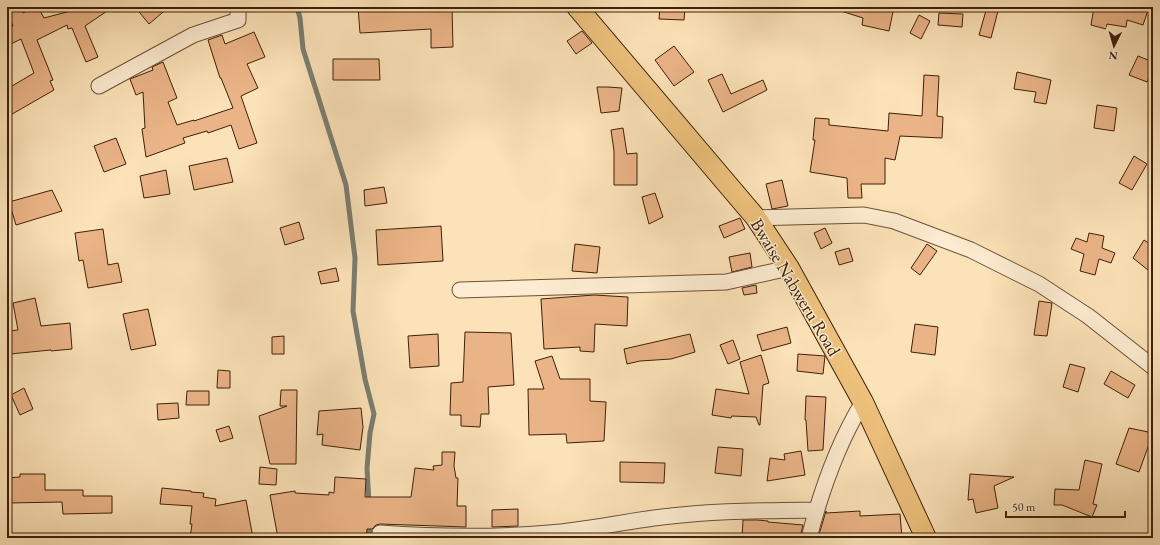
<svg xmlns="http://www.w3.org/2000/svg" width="1160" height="545" font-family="'EB Garamond',serif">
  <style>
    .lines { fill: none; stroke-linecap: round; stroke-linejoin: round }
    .stream { stroke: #7a7e72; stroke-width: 5 }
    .building { fill: #ebb487; stroke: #3d2108 }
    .minor-casing { stroke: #6d5134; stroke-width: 17 }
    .major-casing { stroke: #3d2108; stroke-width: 22 }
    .minor { stroke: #fdecd1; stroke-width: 15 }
    .major { stroke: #eec17c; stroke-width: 20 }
    .labels { text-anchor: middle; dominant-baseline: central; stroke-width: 3; stroke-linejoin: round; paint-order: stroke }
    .street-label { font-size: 18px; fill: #3d2108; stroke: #fdecd1 }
  </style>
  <rect width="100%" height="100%" fill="#fce2b8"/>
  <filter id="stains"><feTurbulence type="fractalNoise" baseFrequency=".005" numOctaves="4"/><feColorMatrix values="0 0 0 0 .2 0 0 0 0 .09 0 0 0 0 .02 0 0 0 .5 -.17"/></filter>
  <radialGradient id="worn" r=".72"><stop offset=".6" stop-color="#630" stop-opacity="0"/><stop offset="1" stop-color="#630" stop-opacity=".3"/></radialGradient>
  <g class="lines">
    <path class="stream" d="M297 7 300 18 303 49 346 185 355 258 353 311 365 379 374 414 370 433 367 468 369 503
      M369 538 370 523"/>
  </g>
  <path class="building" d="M7 7H21L23 13 34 7H38L44 18 86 7H113L85 26 98 57 86 62 72 28 68 29 67 25 37 40 53 80 50 81 54 90 7 117V89L34 73 21 39 7 46V29L13 26 7 12Z
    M135 7H169L149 24Z
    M358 7H452L453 47 431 48V29L360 33Z
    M660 7H685L684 20 659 19Z
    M838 7H894L889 31 862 25 863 18 838 10Z
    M987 7H999L991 38 979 35Z
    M1094 7H1149L1143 25 1127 20 1126 27 1107 24 1106 29 1091 25Z
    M939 13 963 14 962 27 938 25Z
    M919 15 930 21 921 39 910 33Z
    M582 31 592 43 576 54 567 41Z
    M254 32 265 57 247 64 258 88 241 96 257 143 239 149 231 125 208 133 207 131 183 138 185 143 146 157 142 129 145 128 143 92 136 95 130 79 153 70 152 67 163 62 177 98 168 102 177 125 194 120V121L233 108 221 78H220L208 40 222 35 225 44Z
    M674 46 694 72 674 86 655 60Z
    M1138 56 1153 62V68L1147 82 1129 75Z
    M333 59H379L380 80H333Z
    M1017 72 1051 80 1046 104 1034 102 1036 92 1014 89Z
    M722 74 731 94 763 80 767 90 723 112 708 80Z
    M924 75 939 76 937 116 943 117 942 138 900 136 895 160 885 158V184H861L862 198H848L847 178 810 172 815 140H813L815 118 829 119V125L888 131 889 113 922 116Z
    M597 87H608L622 88 619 111 601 113Z
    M1097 105 1117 108 1114 131 1094 128Z
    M623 128 627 154 637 153V185H614V151L611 130Z
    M116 138 126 164 104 172 94 146Z
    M1134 156 1147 164 1132 190 1119 183Z
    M227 158 233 182 194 190 189 166Z
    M166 170 170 194 144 198 140 176Z
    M782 180 788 206 772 209 766 184Z
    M384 187 387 203 365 206 364 190Z
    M52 190 62 211 16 225 9 202Z
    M655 193 663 217 649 224 642 197Z
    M740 218 745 229 724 238 719 226Z
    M299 222 304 239 285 245 280 228Z
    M441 226 443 261 378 265 376 230Z
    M825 228 832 243 821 249 814 233Z
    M103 229 108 265 118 263 122 282 88 288 83 260 79 261 75 233Z
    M1089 233 1104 236 1102 248 1115 253 1111 263 1099 259 1095 275 1080 271 1084 254 1071 249 1076 238 1087 242Z
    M1144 240 1153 246V274L1133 258Z
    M575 244 600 247 597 273 572 271Z
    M927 244 937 251 920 275 911 268Z
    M849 248 853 261 839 265 835 252Z
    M750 253 752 267 732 272 729 257Z
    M336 268 339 281 321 284 318 272Z
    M756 285 757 293 744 295 742 288Z
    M594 295 628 297 627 326 595 324 594 352 580 351V347L544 349 541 299Z
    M35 298 41 326 70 323 72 349 51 351V350L10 354 8 331 18 330 13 303Z
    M1039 301 1052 303 1047 336 1034 335Z
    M148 309 156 345 131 350 123 314Z
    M915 324 938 327 935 355 911 352Z
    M787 327 791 343 762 351 757 335Z
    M465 332 511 333 514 385 488 387 489 414H481L480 427 461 426V415H450L451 383 463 382Z
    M438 334 439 366 410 368 408 336Z
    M690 334 695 352 671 359 640 361 627 364 624 349Z
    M284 336V354H272V337Z
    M733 340 740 359 728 364 720 345Z
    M798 354 825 356 823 374 797 371Z
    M761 355 769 383 763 385 760 425H759L756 417 732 416 731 418 712 415 716 389 749 394 740 362Z
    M552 356 560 379H590V401L606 402 604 441 567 443 566 434 529 435 528 389H544L535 361Z
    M1070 364 1085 368 1078 392 1063 387Z
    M218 370 230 371V388H217Z
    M1111 371 1135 385 1128 398 1104 384Z
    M24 388 33 409 20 415 11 395Z
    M281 390H297L296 464H270L259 416 287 406H280Z
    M187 391H209V405H186Z
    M806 396 826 397 823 450 808 451 806 420H805Z
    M178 403 179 418 158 420 157 404Z
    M361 408 363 427 360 450 322 445 323 434 317 435 319 411Z
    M229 426 233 438 220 442 216 430Z
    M1129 428 1153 433 1139 472 1116 464Z
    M718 447 743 449 741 476 715 473Z
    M801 451 805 475 767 481 770 458 785 460 784 454Z
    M442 452H455L454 466 456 478H458L457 506H466V527L380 524 376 525 372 529H367L366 538H278L270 495 295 491V493L329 495V492L334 493 335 477 366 479 365 497H411L415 468 434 470 433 466 442 465Z
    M1085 460 1102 464 1093 504 1097 505 1092 517 1062 505H1054L1055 489 1079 490Z
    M620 462 665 463 664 483 620 482Z
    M260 467 277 469 276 485 259 484Z
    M20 474H45V490H83V496H112V513L63 514 62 502 7 503V478L20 477Z
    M970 474 1014 477 994 486 998 508 976 513 973 499 968 500Z
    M162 488 191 491V492L204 493 203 497 216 499 215 506 246 500 253 538H190L192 524H190L192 506 160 504Z
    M518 509V526L492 527V510Z
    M826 511V513L860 511V516L900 514 902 538H865V536L818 538Z
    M743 520H757L768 521V522L803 525 800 538H742Z"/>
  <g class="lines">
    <g class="minor-casing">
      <path id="minor" d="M99 86 193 35 238 20V7
        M756 218 864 215 894 221 971 250 1039 284 1088 316 1153 367
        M460 290 726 282 789 268
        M380 533C436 537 492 538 549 533 590 530 630 520 671 516 719 510 768 511 816 510
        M809 538C821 491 838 443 863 402"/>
    </g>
    <g class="major-casing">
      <path id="major" d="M577 7 756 218 789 268 863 402 926 538"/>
    </g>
    <use href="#minor" class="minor"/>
    <use href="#major" class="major"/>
  </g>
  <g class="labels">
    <g class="street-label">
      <text transform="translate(796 287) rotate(59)">Bwaise Nabweru Road</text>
    </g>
  </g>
  <rect width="1160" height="545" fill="none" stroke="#fce2b8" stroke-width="24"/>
  <rect x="8" y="8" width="1144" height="529" fill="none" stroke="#3d2108" stroke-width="2"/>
  <rect x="12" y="12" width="1136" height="521" fill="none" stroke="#3d2108"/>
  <g transform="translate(1114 46) rotate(185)" stroke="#fdecd1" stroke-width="3" paint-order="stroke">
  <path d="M0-3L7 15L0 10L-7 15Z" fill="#3d2108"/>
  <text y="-6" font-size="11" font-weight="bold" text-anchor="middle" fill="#3d2108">N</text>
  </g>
  <path d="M1006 511v6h119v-6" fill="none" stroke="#3d2108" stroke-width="2"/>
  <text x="1012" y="511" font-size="12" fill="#3d2108" stroke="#fdecd1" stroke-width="3" paint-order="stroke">50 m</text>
  <rect width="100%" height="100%" filter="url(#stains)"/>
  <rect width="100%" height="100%" fill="url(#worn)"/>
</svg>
